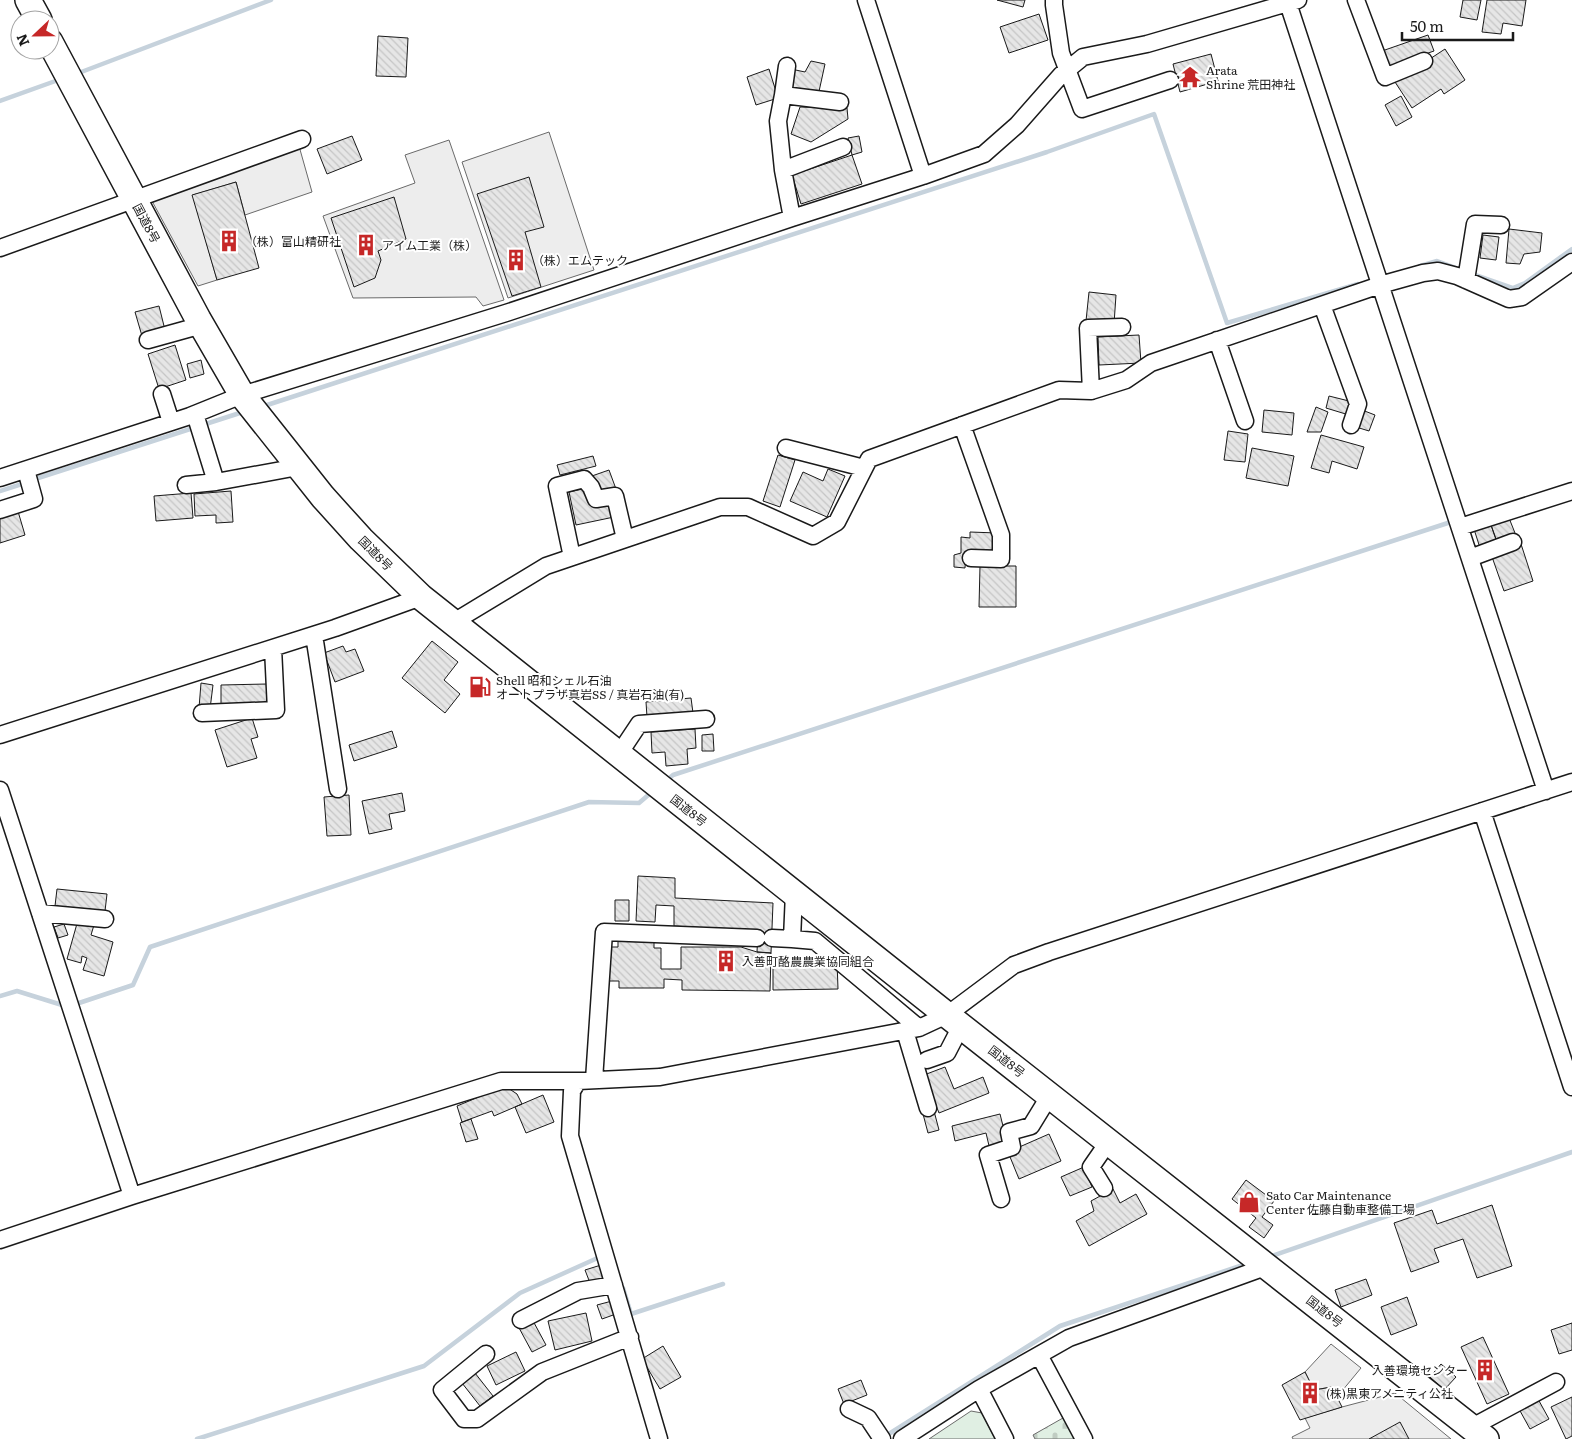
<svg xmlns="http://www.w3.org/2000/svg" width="1572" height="1439" font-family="Literata,'Noto Sans JP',serif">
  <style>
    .cemetery { fill: url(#cemetery-stones); stroke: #6a6a6a }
    .pitch { fill: #e0efe3; stroke: #6a6a6a }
    .parking { fill: #ededed; stroke: #6a6a6a }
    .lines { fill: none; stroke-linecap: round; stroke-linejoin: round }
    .stream { stroke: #c6d2dc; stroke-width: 4.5 }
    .building { fill: url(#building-back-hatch); stroke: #1a1a1a }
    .minor-casing { stroke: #1a1a1a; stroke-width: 19 }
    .highway-casing { stroke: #1a1a1a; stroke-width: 28 }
    .minor { stroke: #fff; stroke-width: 16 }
    .highway { stroke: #fff; stroke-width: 25 }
    .labels { text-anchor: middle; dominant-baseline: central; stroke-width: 4; stroke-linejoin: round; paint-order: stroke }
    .poi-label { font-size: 12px; fill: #1a1a1a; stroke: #fff; text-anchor: start }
    .street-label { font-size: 12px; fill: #1a1a1a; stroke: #fff }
  </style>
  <defs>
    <pattern id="cemetery-stones" width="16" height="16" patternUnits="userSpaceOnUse" patternTransform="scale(1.25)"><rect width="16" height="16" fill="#e0efe3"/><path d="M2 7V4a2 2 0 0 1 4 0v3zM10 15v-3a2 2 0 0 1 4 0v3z" fill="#c0ccc2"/></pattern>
    <pattern id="building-back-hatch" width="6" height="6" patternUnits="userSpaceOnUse" patternTransform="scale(1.25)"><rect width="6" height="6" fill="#e6e6e6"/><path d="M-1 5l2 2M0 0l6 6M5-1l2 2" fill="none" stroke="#c5c5c5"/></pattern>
  </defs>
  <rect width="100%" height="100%" fill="#fff"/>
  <path class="cemetery" d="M1070 1414 1084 1439H1035L1033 1435Z"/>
  <path class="pitch" d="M971 1411 982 1413 995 1439H929Z"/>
  <path class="parking" d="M549 132 594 270 508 298 462 162Z
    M449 140 504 300 483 306 476 297 353 298 323 216 415 183 405 155Z
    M299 146 312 192 245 215 236 182 193 195 217 280 198 286 152 201Z
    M1331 1344 1361 1368 1337 1397 1331 1387 1314 1390 1305 1372Z
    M1395 1393 1451 1439H1293L1292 1437 1310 1428 1305 1418 1342 1407Z"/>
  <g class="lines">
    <path class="stream" d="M76 74 271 0
      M0 101 61 79
      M1420 266 1437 261 1456 268
      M1470 273 1513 288 1525 283 1572 249
      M261 407 1047 152 1154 114 1227 323 1358 284
      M32 480 246 411
      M0 491 25 483
      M665 782 673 775 1454 521
      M0 996 17 991 62 1005H66
      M73 1004 79 1003 133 985 150 947 589 802 639 803 653 791
      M1269 1257 1572 1152
      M623 1288 631 1314 723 1284
      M884 1437 1060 1326 1249 1263
      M197 1439 424 1366 520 1293 602 1256"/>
  </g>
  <path class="building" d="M997 0H1025L1023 7Z
    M1463 0H1481L1477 20 1460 17Z
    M1487 0H1526L1522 26 1503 23 1501 34 1482 32Z
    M1039 14 1048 40 1009 53 1000 27Z
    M1428 35 1434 51 1388 67 1382 51Z
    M378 36 408 38 406 77 376 76Z
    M1445 49 1465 80 1444 94 1441 89 1412 108 1395 82Z
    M1211 54 1218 81 1180 92 1173 64Z
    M811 61 825 64 818 96 786 89 791 69 805 72Z
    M769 69 778 98 756 105 747 77Z
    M1401 96 1412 117 1396 126 1385 105Z
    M800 107 847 108 848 119 811 142 791 134Z
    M352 136 362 160 327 174 317 149Z
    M859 136 862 152 852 155 848 138Z
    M852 155 862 184 801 204 792 175Z
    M529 177 544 227 525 232 541 287 512 296 477 194Z
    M236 182 259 268 217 280 192 195Z
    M394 197 406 239 378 251 381 260 375 278 354 287 331 218Z
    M1509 229 1542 233 1540 252 1524 254 1520 264 1506 263Z
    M1483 235 1499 237 1496 260 1480 258Z
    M1089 292 1116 295 1114 324 1086 321Z
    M159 306 165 330 142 336 135 312Z
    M1139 335 1141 363 1099 365 1098 337Z
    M175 345 186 380 159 389 148 354Z
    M201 360 204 374 190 378 187 364Z
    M1329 396 1353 402 1349 415 1326 408Z
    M1316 407 1328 412 1321 432H1307Z
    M1264 410 1294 413 1292 435 1262 432Z
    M1362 410 1375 415 1369 431 1356 427Z
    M1228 431 1248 434 1245 462 1224 460Z
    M1321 435 1364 447 1357 469 1332 461 1329 473 1311 468Z
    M1252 448 1294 456 1288 486 1246 478Z
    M778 455 795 460 780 507 763 501Z
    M593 456 596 466 560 475 557 465Z
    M828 469 845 476 827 517 790 501 803 472 823 481Z
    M609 470 616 489 595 496 589 477Z
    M591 487 611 503 614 517 576 525 569 492Z
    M231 491 233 522 216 523V515L195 516 194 494Z
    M191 493 193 518 156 521 154 496Z
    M17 508 25 535 0 543V514Z
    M1509 518 1517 538 1498 545 1491 525Z
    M1491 525 1498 545 1481 551 1473 526Z
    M970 532 997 533V555L966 554 965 568 954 567V555L961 553V537L970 538Z
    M1521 544 1533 581 1504 591 1491 554Z
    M980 566H1016V607H979Z
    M432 641 458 662 444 680 460 694 445 713 402 678Z
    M343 646 346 652 355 649 364 671 335 682 324 653Z
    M201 683 213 685 210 709 199 708Z
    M267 684V704H221V685Z
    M691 698 693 713 647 717 646 702Z
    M252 718 258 737 251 739 257 758 227 767 215 730Z
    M695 729 696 748 687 749 688 764 666 766 665 752 652 753 651 732Z
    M392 731 397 747 354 761 349 745Z
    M713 734 714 751H702V735Z
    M402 793 405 811 389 814 392 829 369 834 362 801Z
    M349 795 351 835 327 836 324 797Z
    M638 876 675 878V898L773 903 771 953 757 952 758 931 674 926V906L656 905 655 922 636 921Z
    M57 889 107 894 105 911 55 906Z
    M615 900H629V921H615Z
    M78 920 94 925 91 935 113 942 104 976 83 970 87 958 82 956 81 963 67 959Z
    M64 924 68 935 58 938 54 927Z
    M618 939H654V948H661V969H681V947H741L757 952 771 953 770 991 682 990V980L664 979V988H619V981H606L607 947H618Z
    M837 961 838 989 773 990V962Z
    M945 1067 954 1089 983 1077 989 1093 939 1113 924 1075Z
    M505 1086 517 1094 522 1104 494 1116 492 1111 462 1122 457 1106Z
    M543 1095 554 1122 526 1133 515 1107Z
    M934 1111 939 1130 928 1133 923 1114Z
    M1000 1114 1008 1146 990 1150 986 1133 955 1141 952 1126Z
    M471 1119 478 1139 466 1142 460 1123Z
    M1049 1134 1061 1161 1019 1179 1008 1152Z
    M1084 1167 1092 1187 1070 1196 1061 1177Z
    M1246 1180 1274 1201 1262 1217 1273 1225 1264 1238 1249 1227 1256 1218 1232 1199Z
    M1113 1189 1120 1203 1136 1194 1147 1214 1089 1246 1076 1221 1094 1211 1091 1201Z
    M1492 1205 1512 1266 1477 1278 1463 1239 1434 1249 1439 1262 1411 1272 1394 1223 1432 1210 1437 1224Z
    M601 1265 605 1277 590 1283 585 1270Z
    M1366 1279 1372 1295 1341 1307 1335 1290Z
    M1407 1297 1417 1325 1391 1335 1381 1307Z
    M612 1301 616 1314 602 1319 597 1305Z
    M586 1313 592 1341 555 1350 548 1321Z
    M532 1319 546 1345 532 1352 518 1326Z
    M1572 1323V1350L1559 1354 1551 1330Z
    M1483 1337 1509 1394 1487 1404 1461 1347Z
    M663 1346 681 1377 660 1389 642 1359Z
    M516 1352 525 1371 496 1385 487 1366Z
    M1441 1364 1456 1377 1444 1390 1430 1377Z
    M1305 1372 1314 1390 1332 1387 1342 1407 1300 1420 1282 1385Z
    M475 1373 493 1396 480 1406 462 1383Z
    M861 1380 867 1395 844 1404 838 1389Z
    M1572 1397V1436L1566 1439 1551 1407Z
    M1538 1399 1549 1419 1530 1429 1519 1409Z
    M1400 1422 1409 1439H1369Z"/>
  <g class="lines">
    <g class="minor-casing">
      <path id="minor" d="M866 0 923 176
        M1054 0V5L1061 53 1082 109 1170 80
        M1287 0 1546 791
        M1356 0 1385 77 1424 61
        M783 95 787 66
        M783 170 778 121 783 95 840 102
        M792 218 783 170 843 147
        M0 248 302 139
        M1466 280 1475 224 1501 225
        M1322 305 1358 404 1351 425
        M148 340 202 325
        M1217 340 1245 421
        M1091 391 1088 328 1122 327
        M162 394 171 422
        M962 425 1001 535V559L971 558
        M786 448 864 468
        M0 478 190 416 242 395 506 313 792 218 923 176 984 154 1017 125 1061 75 1083 57 1147 44 1298 0
        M216 482 298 467
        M186 485 216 482 195 414
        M0 510 34 499 26 470
        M1460 527 1572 491
        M572 557 557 486 584 479 591 487 596 499 615 496 625 539
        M1470 558 1513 542
        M452 623 546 566 720 507H748L813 536 837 522 869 459 1059 390 1091 391 1126 380 1151 363 1380 285 1423 273 1438 271 1457 276 1509 299 1522 297 1572 262
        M314 635 338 789
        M202 713 276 710 273 648
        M0 735 335 628 421 597
        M619 754 639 724 706 719
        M0 790 132 1196
        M1482 811 1572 1087
        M40 913 105 919
        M772 938 792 939 794 893
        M792 939 815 941 919 1028
        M905 1031 928 1108
        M927 1060 947 1053 961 1026
        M594 1080 604 932 757 938
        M578 1081 572 1091 570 1136 659 1439
        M1104 1188 1091 1167 1109 1141
        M1001 1199 988 1155 1012 1147 1009 1132 1031 1126 1050 1095
        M0 1240 132 1196 501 1081H578L660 1077 919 1028 947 1015 1014 965 1049 952 1572 782
        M521 1320 578 1291 614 1285
        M486 1354 442 1390 464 1419H477L542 1372 630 1337
        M1039 1355 1084 1439
        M979 1389 1005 1439
        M849 1409 868 1418 882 1439
        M1472 1427 1556 1382
        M902 1439 979 1389 1069 1338 1268 1266"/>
    </g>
    <g class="highway-casing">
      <path id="highway" d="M28 0 39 20
        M50 42 198 319 242 395 323 497 361 539 421 597 947 1015 1486 1439"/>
    </g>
    <use href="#minor" class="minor"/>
    <use href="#highway" class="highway"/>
  </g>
  <defs>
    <g id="temple-bare" transform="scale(1.725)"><path d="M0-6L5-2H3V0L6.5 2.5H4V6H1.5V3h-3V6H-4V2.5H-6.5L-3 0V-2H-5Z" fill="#c62828" stroke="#fff" stroke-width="2.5" paint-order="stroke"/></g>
    <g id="building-bare" transform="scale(1.725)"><path d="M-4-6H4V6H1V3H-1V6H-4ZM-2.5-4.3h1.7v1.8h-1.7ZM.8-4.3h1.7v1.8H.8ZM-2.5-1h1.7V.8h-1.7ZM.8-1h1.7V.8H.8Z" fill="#c62828" stroke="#fff" stroke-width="2.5" paint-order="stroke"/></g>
    <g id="fuel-bare" transform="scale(1.725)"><path d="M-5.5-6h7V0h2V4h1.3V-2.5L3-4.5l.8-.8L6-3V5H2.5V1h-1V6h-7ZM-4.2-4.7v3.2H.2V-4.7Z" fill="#c62828" stroke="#fff" stroke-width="2.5" paint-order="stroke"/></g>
    <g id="shop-bare" transform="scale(1.725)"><path d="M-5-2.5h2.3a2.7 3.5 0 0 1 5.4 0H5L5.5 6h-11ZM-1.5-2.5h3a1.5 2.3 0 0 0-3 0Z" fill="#c62828" stroke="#fff" stroke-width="2.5" paint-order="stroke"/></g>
  </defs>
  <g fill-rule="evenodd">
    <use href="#temple-bare" x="1190" y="77"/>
    <use href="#building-bare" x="229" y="241"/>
    <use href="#building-bare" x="366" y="245"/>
    <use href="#building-bare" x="516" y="260"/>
    <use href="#fuel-bare" x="480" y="687"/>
    <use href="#building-bare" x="726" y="961"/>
    <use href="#shop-bare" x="1249" y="1202"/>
    <use href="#building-bare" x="1485" y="1370"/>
    <use href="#building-bare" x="1310" y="1393"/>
  </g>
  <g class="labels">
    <g class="poi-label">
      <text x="1206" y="70">Arata<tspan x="1206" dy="14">Shrine 荒田神社</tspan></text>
      <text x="245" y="241">（株）富山精研社</text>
      <text x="382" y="245">アイム工業（株）</text>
      <text x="532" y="260">（株）エムテック</text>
      <text x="496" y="680">Shell 昭和シェル石油<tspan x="496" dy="14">オートプラザ真岩SS / 真岩石油(有)</tspan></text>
      <text x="742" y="961">入善町酪農農業協同組合</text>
      <text x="1266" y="1195">Sato Car Maintenance<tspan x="1266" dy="14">Center 佐藤自動車整備工場</tspan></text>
      <text x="1468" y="1370" text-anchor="end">入善環境センター</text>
      <text x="1326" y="1393">(株)黒東アメニティ公社</text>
    </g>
    <g class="street-label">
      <text transform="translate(147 223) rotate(62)">国道8号</text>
      <text transform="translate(376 553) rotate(45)">国道8号</text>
      <text transform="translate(689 810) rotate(38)">国道8号</text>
      <text transform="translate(1007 1061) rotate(38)">国道8号</text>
      <text transform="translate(1325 1311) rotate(38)">国道8号</text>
    </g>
  </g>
  <g transform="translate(35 35) rotate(248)"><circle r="24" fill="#ffffff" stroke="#a3a3a3"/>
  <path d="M0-4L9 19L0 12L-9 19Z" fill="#c62828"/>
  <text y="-8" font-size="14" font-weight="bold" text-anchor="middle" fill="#1a1a1a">N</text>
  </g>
  <path d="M1402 32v8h111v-8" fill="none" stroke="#1a1a1a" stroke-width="2.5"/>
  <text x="1410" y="32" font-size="15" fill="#1a1a1a" stroke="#ffffff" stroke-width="4" paint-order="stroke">50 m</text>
</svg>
